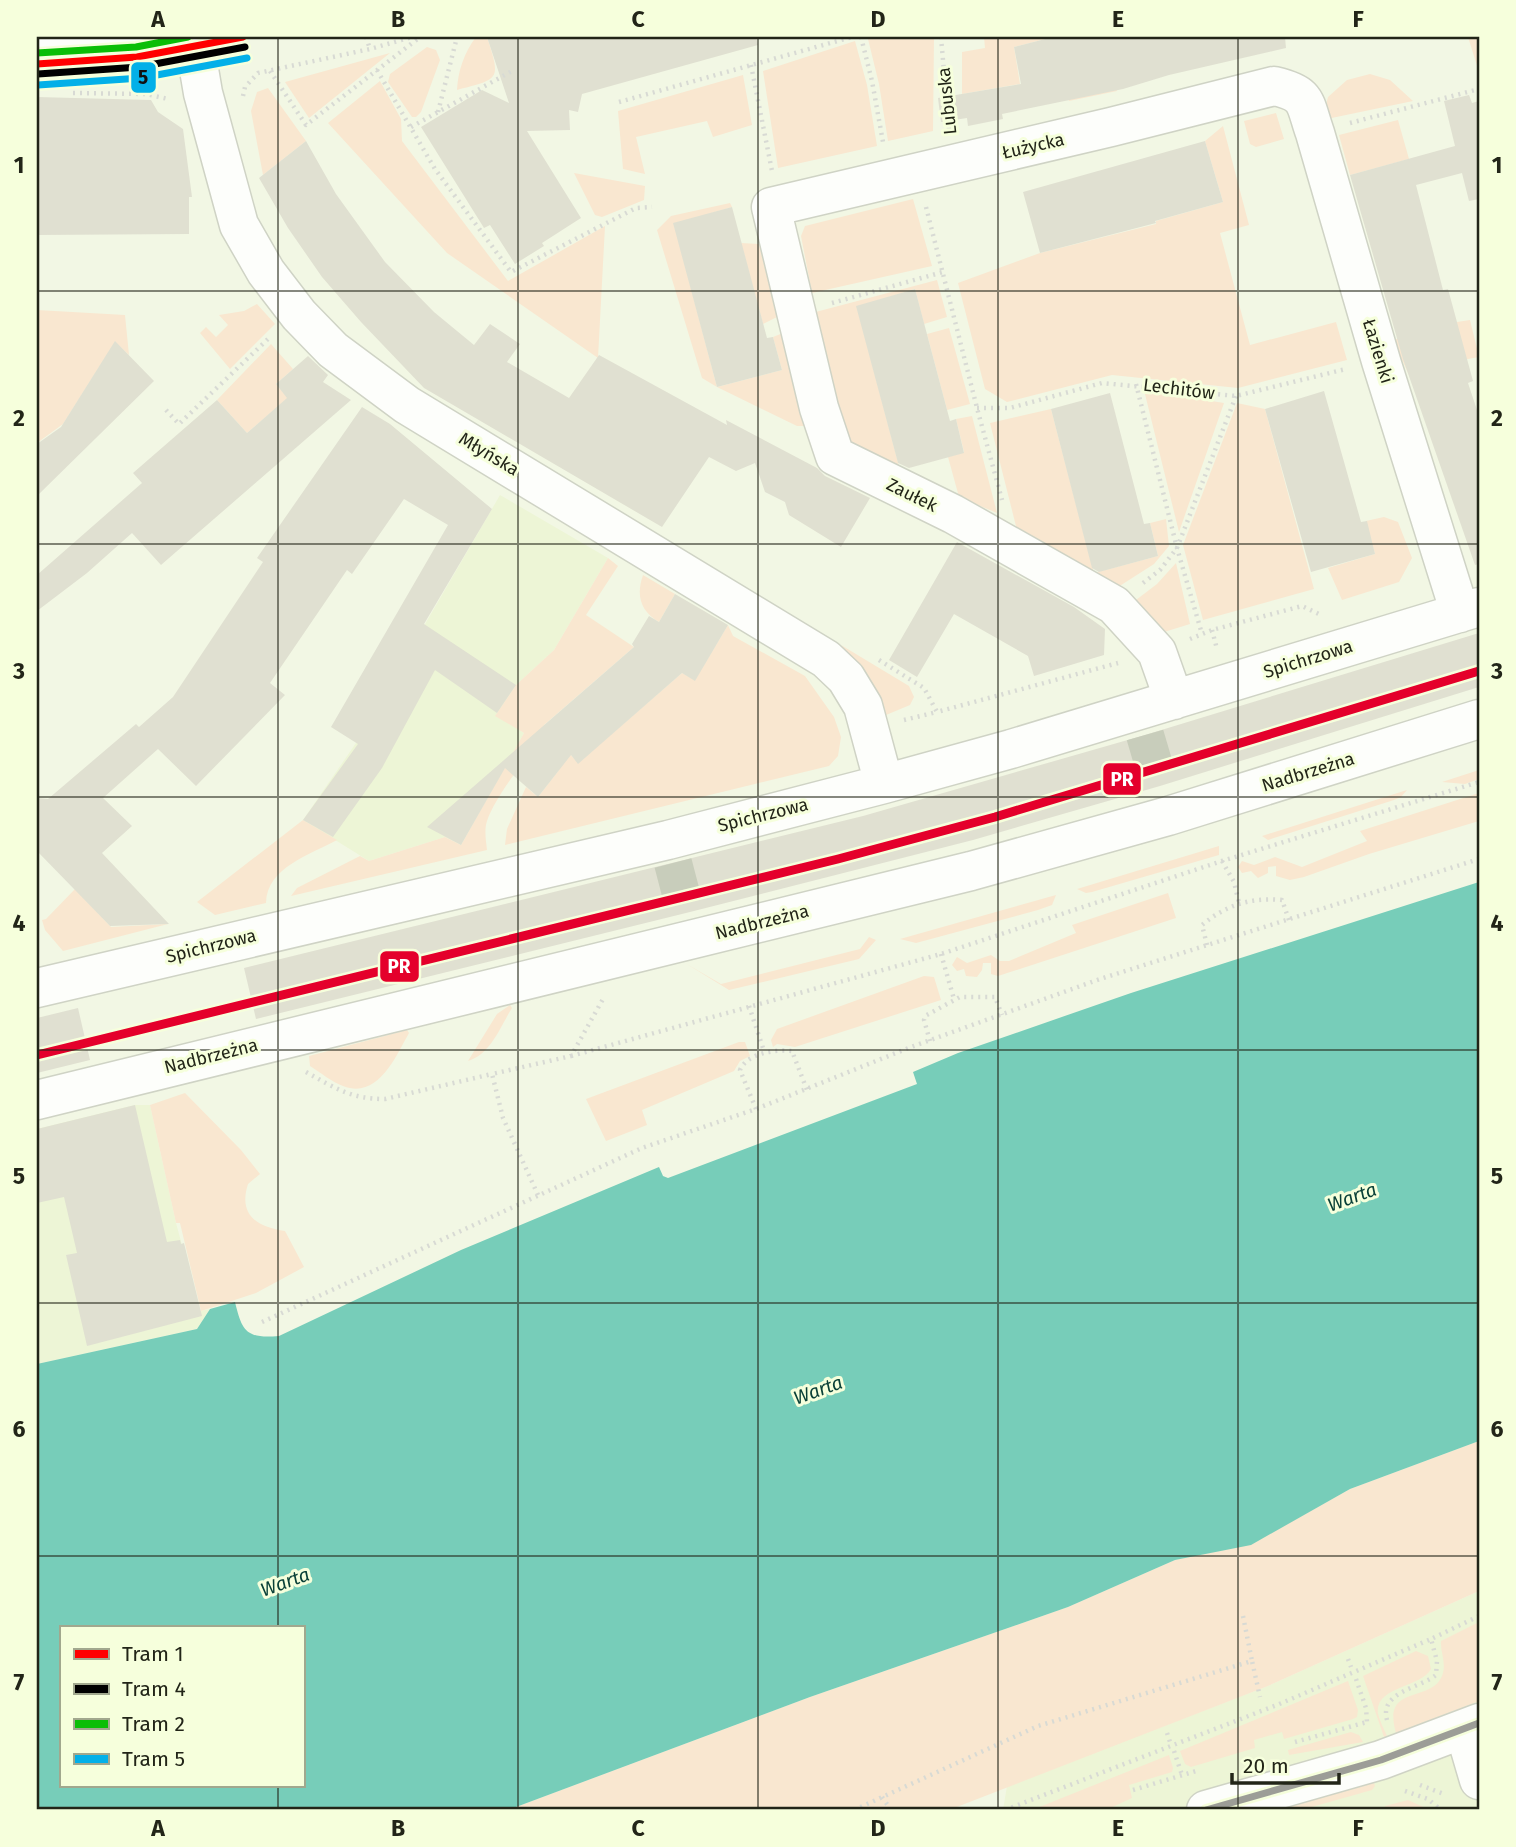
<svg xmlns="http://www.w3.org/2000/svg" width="1516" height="1847" font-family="'Fira Sans',sans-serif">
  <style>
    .built { fill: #edf5d6 }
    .green { fill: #f9e7d0 }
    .water { fill: #77cdb9; fill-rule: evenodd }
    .building { fill: #e0e0d1 }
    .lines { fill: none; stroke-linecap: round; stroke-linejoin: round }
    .minor-tunnel { stroke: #c8cdbb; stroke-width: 38; stroke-dasharray: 38 19; stroke-linecap: butt }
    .minor-casing { stroke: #cfd3c5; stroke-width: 41 }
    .path { stroke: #d8dad4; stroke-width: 4.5; stroke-dasharray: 2 5; stroke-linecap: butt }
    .minor { stroke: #fdfefb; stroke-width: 38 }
    .bus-1-casing { stroke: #f6ffdc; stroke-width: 12 }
    .bus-1 { stroke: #9c9d97; stroke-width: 7 }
    .rail-1-casing { stroke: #f6ffdc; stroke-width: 14 }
    .rail-1 { stroke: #e4002b; stroke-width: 9 }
    .tram-1-casing { stroke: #f6ffdc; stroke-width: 12 }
    .tram-2-casing { stroke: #f6ffdc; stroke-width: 12 }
    .tram-3-casing { stroke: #f6ffdc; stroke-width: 12 }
    .tram-4-casing { stroke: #f6ffdc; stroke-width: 12 }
    .tram-1 { stroke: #f00; stroke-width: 7 }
    .tram-2 { stroke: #000; stroke-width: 7 }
    .tram-3 { stroke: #0abe07; stroke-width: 7 }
    .tram-4 { stroke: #03b0e8; stroke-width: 7 }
    .grid { fill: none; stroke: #222518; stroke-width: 2; stroke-opacity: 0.55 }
    .labels { text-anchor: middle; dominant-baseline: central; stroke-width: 6; stroke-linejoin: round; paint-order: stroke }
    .street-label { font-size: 18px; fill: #222518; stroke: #f6ffdc }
    .water-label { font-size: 19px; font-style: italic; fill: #094037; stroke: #f6ffdc }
    .line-badge { stroke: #f6ffdc; stroke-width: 2.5 }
    .badge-label { font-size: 19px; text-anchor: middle; font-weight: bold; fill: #fff }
    .pale-badge-label { font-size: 19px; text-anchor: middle; font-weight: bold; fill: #111 }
    .neatline { fill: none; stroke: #222518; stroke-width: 2.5 }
    .grid-label { font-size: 23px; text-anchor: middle; font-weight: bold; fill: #222518 }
  </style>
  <rect width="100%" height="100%" fill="#f2f7e4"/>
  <path class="built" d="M500 495 608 558 554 650 516 685 496 715 524 733 461 845 445 837 369 861 303 820 356 743Z
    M135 1105H150L176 1223 200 1311 210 1309 197 1329 37 1364V1129Z
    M1479 1591V1810H1003L1007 1786 1268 1686Z"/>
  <path class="green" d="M476 37H487C501 80 500 79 457 90 458 71 464 53 476 37Z
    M875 37H934L933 131 888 141 879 84 868 39Z
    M984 37H1105L1117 91 1069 101 1053 37 1014 47 1020 84 962 94V52L985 48Z
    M1468 37H1479V72Z
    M855 41 867 85 877 146 778 168 763 71Z
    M427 47 436 50 440 60 421 112 416 117H412L388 82 390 74Z
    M390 53 309 118 285 82Z
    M1370 74 1390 80 1413 101 1322 120 1328 97 1347 80Z
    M743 75 752 125 713 137 707 121 636 137 645 174 623 169 618 111Z
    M380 81 401 119 402 141 508 281 605 226 598 358 447 253 328 123Z
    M268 88 306 141 263 175 251 111 257 92Z
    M1276 113 1284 139 1256 147 1250 144 1244 121Z
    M1398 120 1409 159 1350 175 1339 135Z
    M1223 126 1249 225 1220 233 1250 345 1336 322 1347 360 1238 388 1112 375 1007 402 985 389 958 283 1040 253 1156 224V221L1223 202 1205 141Z
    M574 173 645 186 644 200 602 217 595 215Z
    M913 199 932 266 812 293 801 236 805 226Z
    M730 203 732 207 674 224 717 387 782 370 773 337 793 329 808 426H797L717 387 702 378 657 230 671 216Z
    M741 243 759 244 777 317 763 324Z
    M937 280 947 317 924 324 915 289 857 307 900 470 845 450 808 314Z
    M257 304 275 324 230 369 200 333 206 327 216 337 228 325 219 315 244 311Z
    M37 310 125 315 129 355 115 342 63 424 37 443Z
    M1470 320 1479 357 1457 361 1409 375 1393 340 1457 322Z
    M949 328 970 404 947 410 927 334Z
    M271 344 293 369 276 384 288 398 247 433 217 400Z
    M1144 390 1224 403 1179 532Z
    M1237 403 1265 409 1314 589 1203 620 1183 545Z
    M1051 409 1094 573 1158 556 1150 523 1166 519 1169 546 1154 564 1115 589 1020 542 990 423Z
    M972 416 997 513 959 497 948 457 964 452 956 419Z
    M1384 517 1398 522 1412 558 1399 582 1342 600 1328 568 1375 554 1366 521Z
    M608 558 618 566 586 615 634 647 544 725 578 763 682 673 695 680 728 625 733 636 805 676 834 717 841 737 838 756 829 766 505 845 507 829 526 787 538 797 559 770 533 749C518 769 495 798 487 821 484 830 486 841 487 850L291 896 297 888 360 856 369 861 445 837 461 845 524 733 495 716 516 685 554 650Z
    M1176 563 1190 624 1161 633 1136 600 1157 584Z
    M643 575 675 594 659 622C640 611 636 595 643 575Z
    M841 645 909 686 914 697 910 705 886 715 870 682Z
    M1479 770V779L1465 784 1442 782Z
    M1407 790 1401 797 1394 800 1268 840 1262 836Z
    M1479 793V821L1369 854 1304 877 1290 880 1276 876V866L1268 867V873L1258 878 1251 871 1242 873 1238 867 1242 861 1254 865 1275 857 1302 867 1367 841 1360 831Z
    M303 820 337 840C310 855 267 867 266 903L215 915 197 902Z
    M1219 846V855L1092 892 1086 893 1077 889Z
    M75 889 111 927 168 924 63 951 45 930 42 920 46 919Z
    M1168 893 1176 918 998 976 991 974V963H983L982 970 977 977 966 976 964 969 957 971 952 965 957 957 967 963 991 955 1000 961H1009L1076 933 1072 925Z
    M1056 895 1052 905 1038 910 916 943 900 939Z
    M869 937 876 940 859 959 729 990 685 963 721 984 860 949Z
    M924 976 934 977 941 1000 795 1047 777 1044 773 1047 771 1040 777 1029Z
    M510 1005 512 1008C500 1027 491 1054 468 1061L497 1014Z
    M407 1030 409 1033C396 1056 378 1100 343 1086 332 1082 321 1073 310 1066L309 1056Z
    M739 1042H745L750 1056 740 1061 734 1071 642 1110 647 1125 606 1141 586 1099Z
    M185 1093 241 1150 260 1174 248 1184C238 1215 257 1227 285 1231L304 1267 256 1293 201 1311 180 1223H176L150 1105Z
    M1479 1441V1591L1268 1686 949 1810H508L810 1697 1068 1607 1175 1560 1251 1544 1350 1489Z
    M1479 1622V1701L1396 1733C1381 1682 1434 1705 1443 1673 1446 1662 1440 1651 1441 1641Z
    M1416 1651 1428 1656 1431 1669C1421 1688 1374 1686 1378 1714 1380 1722 1384 1729 1387 1736L1384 1737 1363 1676Z
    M1348 1681 1358 1710 1357 1717 1353 1719 1284 1739 1282 1732 1254 1740 1255 1748 1191 1767 1185 1764 1180 1751Z
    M1351 1732 1359 1735 1363 1742 1289 1755 1288 1750Z
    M1169 1755 1173 1768 1172 1772 1129 1785 1132 1798 1106 1810H1032Z
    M1374 1783 1375 1786 1372 1790 1301 1810H1277Z
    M1408 1800 1430 1810H1386L1385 1806Z"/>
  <path class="water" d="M1479 882V1441L1350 1489 1251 1545 1175 1560 1068 1607 810 1697 508 1810H37V1364L197 1329 210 1309 235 1302C242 1331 246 1339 279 1336L461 1250 659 1167 663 1176 668 1178 917 1084 913 1072 958 1053 1131 993ZM61 1628H303V1786H61Z"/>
  <path class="building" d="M487 37H756L758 45 582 94 578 112 569 110 570 130 527 131 581 218 542 243 544 246 515 264 490 225 484 228 421 127 482 90 509 103Z
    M1053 37H1285L1286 48 1169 75 1123 89 1002 114 1003 119 968 126 967 118 941 122 938 98 1021 84 1014 47Z
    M1469 95 1472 103 1479 101V199L1469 201 1462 173 1416 185 1443 290 1448 289 1473 381 1468 383 1479 416V564L1475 565 1403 359 1350 175 1455 146 1444 101Z
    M37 97 151 100 158 112 183 129 192 197H189V234L37 235Z
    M306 141 336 194 385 262 434 312 474 345 490 324 520 344 507 362 569 398 599 355 727 425 726 420 817 468 825 476 870 498 841 547 789 515 785 502 765 492 755 463 736 471 709 457 662 527 424 388 361 322 322 277 288 228 259 178Z
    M1205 141 1223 202 1155 221 1156 223 1040 253 1023 192Z
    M732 207 767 338 773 337 782 370 717 387 673 223Z
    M915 289 950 421 956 419 964 453 909 468 898 463 856 306Z
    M115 341 154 381 37 496V444L61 427Z
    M308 356 328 375 323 382 351 400 161 565 132 533 87 573 37 611V575L142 483 133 473 217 400 247 433 287 398 276 384Z
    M1324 391 1361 522 1367 521 1375 554 1311 572 1265 409Z
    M1110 393 1144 524 1150 523 1158 556 1099 572 1092 568 1051 409Z
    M362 407 390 424 492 509 424 624 516 685 497 713 435 670 382 768 333 837 303 820 358 744 331 727 448 525 404 499 352 574 347 570 270 683 285 695 196 786 158 749 103 798 132 826 102 853 169 924 110 926 37 851V798L48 799 136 724 139 727 173 697 263 562 257 558Z
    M957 542 1074 607 1105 629 1104 655 1034 676 1028 656 954 614 917 677 889 660Z
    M675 594 728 625 695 681 682 673 578 764 571 755 538 797 505 768 461 845 427 827 634 647 632 644 649 616 659 622Z
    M1479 633V687L1160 786 973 840 686 913 256 1019 244 968 863 816 1145 735Z
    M78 1008 90 1060 37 1073V1018Z
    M135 1105 167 1242 180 1240 181 1244 184 1243 202 1316 87 1346 66 1255 77 1253 64 1197 37 1203V1129Z"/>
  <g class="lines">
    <path class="minor-tunnel" d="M1145 735 1160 786
      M673 863 686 913"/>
    <g class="minor-casing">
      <path id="minor" d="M194 40 203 93 239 225 266 272 299 315 333 350 407 405 826 659 846 678 863 706 884 784
        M37 55 131 49 210 37
        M1174 700 1157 652 1114 605 953 514 835 456 819 408 771 207 1111 127 1274 86C1309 94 1304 102 1315 133L1381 361 1460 613
        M37 988 668 840 884 784 1011 749 1479 607
        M37 1100 971 871 1168 816 1479 719
        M1464 1729 1479 1780
        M1206 1810 1381 1760 1479 1723"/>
    </g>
    <path class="path" d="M366 37 370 49
      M861 37 872 81 883 142
      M941 37 949 129
      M751 65 772 171
      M377 70 435 169 511 272 636 208 652 207
      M270 71 306 125 420 37
      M73 93 146 94 168 99
      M243 96 245 87 258 73 370 49 412 37
      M619 102 852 37
      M438 112 457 37
      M1350 123 1479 89
      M411 127 512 71
      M926 207 977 408 1002 500
      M832 303 943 272
      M1136 384 1177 548 1202 634
      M977 408H1010L1102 383 1236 396 1346 369
      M166 410 179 424 269 338
      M1143 583 1160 570 1177 548 1236 396
      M1212 630 1217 649
      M1190 639 1212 630 1302 606 1321 615
      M879 660 924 688 937 712 1118 663
      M904 720 937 712
      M1222 861 1234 882 1239 903
      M1207 945 1202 925C1226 905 1251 897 1282 900L1289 920
      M941 954 954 999
      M749 1006 764 1051
      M930 1041 924 1020 925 1016 960 997H995L1002 1015
      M571 1056 941 954 1222 861 1479 782
      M306 1072C335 1088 351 1099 385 1099L492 1074
      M756 1109 740 1070C747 1053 776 1049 792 1051L807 1090
      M538 1195 503 1118 492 1074 571 1056 603 999
      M262 1322 642 1148 756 1109 911 1047 1100 979 1479 859
      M1243 1616 1252 1661
      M1348 1659 1351 1667
      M1356 1679 1366 1708 1367 1722
      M1387 1720C1379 1692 1420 1688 1436 1675L1437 1661 1431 1639 1479 1616
      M1167 1733 1170 1742
      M1295 1742 1367 1722
      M1174 1751 1182 1775
      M1420 1785 1444 1794
      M1133 1790 1196 1771
      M1405 1791 1428 1799 1441 1810
      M882 1797 891 1810
      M854 1810 1038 1726 1252 1661 1260 1697
      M1005 1810 1277 1705 1431 1639"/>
    <use href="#minor" class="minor"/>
    <g class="bus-1-casing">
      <path id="bus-1" d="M1206 1810 1381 1760 1479 1723"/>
    </g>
    <use href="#bus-1" class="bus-1"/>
    <g class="rail-1-casing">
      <path id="rail-1" d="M37 1055 838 859 995 817 1479 671"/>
    </g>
    <use href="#rail-1" class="rail-1"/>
    <g class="tram-1-casing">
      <path id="tram-1" d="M37 64 137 57 243 37"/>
    </g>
    <g class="tram-2-casing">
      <path id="tram-2" d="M38 74 139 67 245 47"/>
    </g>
    <g class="tram-3-casing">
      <path id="tram-3" d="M37 53 136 47 188 37"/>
    </g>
    <g class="tram-4-casing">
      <path id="tram-4" d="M38 85 141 78 247 58"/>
    </g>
    <use href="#tram-1" class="tram-1"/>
    <use href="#tram-2" class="tram-2"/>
    <use href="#tram-3" class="tram-3"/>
    <use href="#tram-4" class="tram-4"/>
  </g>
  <path class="grid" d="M278 37V1628M518 37V1810M758 37V1810M998 37V1810M1238 37V1810M37 291H1479M37 544H1479M37 797H1479M37 1050H1479M37 1303H1479M37 1556H1479M278 1786V1810"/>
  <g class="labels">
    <g class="street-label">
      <text transform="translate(947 101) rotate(-96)">Lubuska</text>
      <text transform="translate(1033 146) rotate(-13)">Łużycka</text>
      <text transform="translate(1378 351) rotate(73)">Łazienki</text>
      <text transform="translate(1179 389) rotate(7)">Lechitów</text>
      <text transform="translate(489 454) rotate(31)">Młyńska</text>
      <text transform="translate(912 495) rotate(26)">Zaułek</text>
      <text transform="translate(1308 659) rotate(-17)">Spichrzowa</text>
      <text transform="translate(1308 772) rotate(-17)">Nadbrzeżna</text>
      <text transform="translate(763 815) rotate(-14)">Spichrzowa</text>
      <text transform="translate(762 922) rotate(-14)">Nadbrzeżna</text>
      <text transform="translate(211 946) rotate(-14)">Spichrzowa</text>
      <text transform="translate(211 1056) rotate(-14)">Nadbrzeżna</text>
    </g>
    <g class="water-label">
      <text transform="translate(1352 1197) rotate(-20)">Warta</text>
      <text transform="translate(818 1390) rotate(-20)">Warta</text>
      <text transform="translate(285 1582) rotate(-20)">Warta</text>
    </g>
  </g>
  <g class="line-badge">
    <rect x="130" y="61" width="27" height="33" rx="7" fill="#03b0e8"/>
    <rect x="1102" y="762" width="40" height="34" rx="7" fill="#e4002b"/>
    <rect x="379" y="950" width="41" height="33" rx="7" fill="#e4002b"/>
  </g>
  <g class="badge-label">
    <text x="1122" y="786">PR</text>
    <text x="399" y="973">PR</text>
  </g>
  <g class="pale-badge-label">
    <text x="143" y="84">5</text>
  </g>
  <rect width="1516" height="1847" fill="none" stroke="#f6ffdc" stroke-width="77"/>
  <rect x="60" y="1626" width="245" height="161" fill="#f6ffdc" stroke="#a1a88e" stroke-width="2"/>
  <rect x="74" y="1649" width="35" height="10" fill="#ff0000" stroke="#a1a88e" stroke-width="2"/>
  <text x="122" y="1661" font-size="21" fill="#222518">Tram 1</text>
  <rect x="74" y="1684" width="35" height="10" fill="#000000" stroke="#a1a88e" stroke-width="2"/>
  <text x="122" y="1696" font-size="21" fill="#222518">Tram 4</text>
  <rect x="74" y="1719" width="35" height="10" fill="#0abe07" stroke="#a1a88e" stroke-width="2"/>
  <text x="122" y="1731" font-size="21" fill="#222518">Tram 2</text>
  <rect x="74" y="1754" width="35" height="10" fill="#03b0e8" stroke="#a1a88e" stroke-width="2"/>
  <text x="122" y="1766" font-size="21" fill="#222518">Tram 5</text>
  <path d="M1232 1773v10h107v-10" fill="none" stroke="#222518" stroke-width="3.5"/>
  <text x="1243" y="1773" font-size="21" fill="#222518" stroke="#f6ffdc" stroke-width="5" paint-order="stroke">20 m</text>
  <rect x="38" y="38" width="1440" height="1770" class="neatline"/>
  <g class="grid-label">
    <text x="158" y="27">A</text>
    <text x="398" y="27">B</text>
    <text x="638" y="27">C</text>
    <text x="878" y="27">D</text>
    <text x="1118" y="27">E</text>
    <text x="1358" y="27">F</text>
    <text x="19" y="173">1</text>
    <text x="1497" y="173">1</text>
    <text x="19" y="426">2</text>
    <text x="1497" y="426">2</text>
    <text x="19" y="679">3</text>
    <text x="1497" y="679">3</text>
    <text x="19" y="931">4</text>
    <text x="1497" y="931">4</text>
    <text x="19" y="1184">5</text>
    <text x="1497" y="1184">5</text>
    <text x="19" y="1437">6</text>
    <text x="1497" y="1437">6</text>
    <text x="19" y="1690">7</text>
    <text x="1497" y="1690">7</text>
    <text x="158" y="1836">A</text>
    <text x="398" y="1836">B</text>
    <text x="638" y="1836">C</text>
    <text x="878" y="1836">D</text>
    <text x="1118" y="1836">E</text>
    <text x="1358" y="1836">F</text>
  </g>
</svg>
